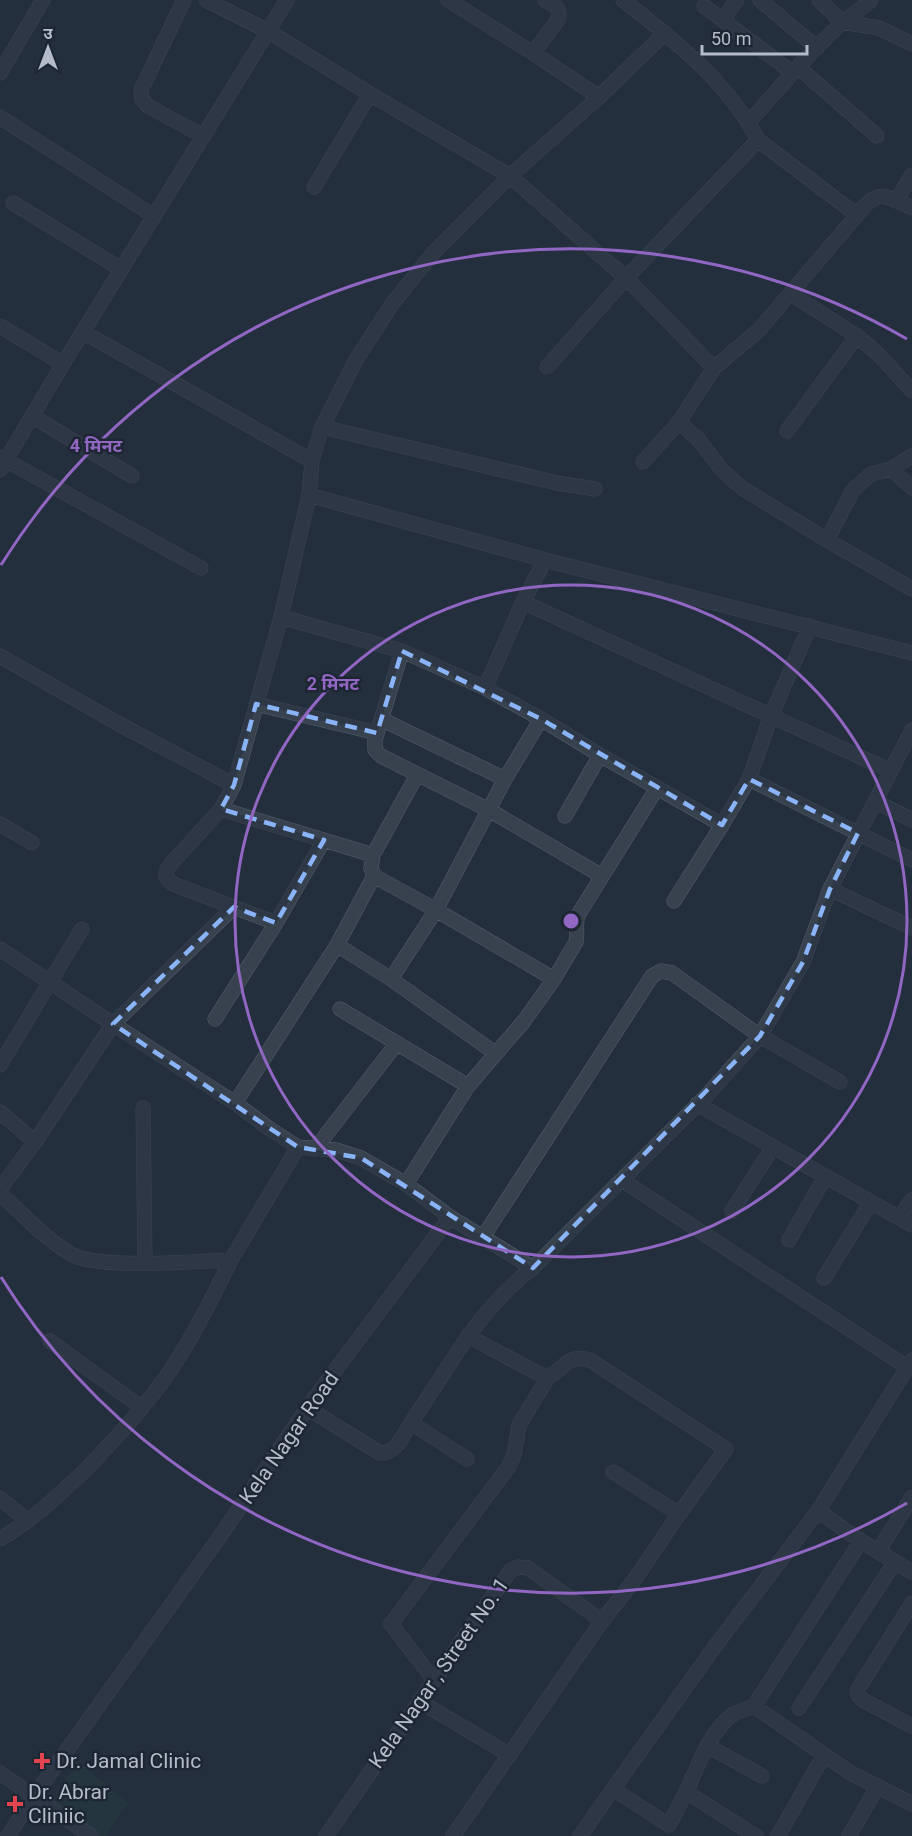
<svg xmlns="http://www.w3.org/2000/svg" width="912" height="1836" font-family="Roboto,'Noto Sans Devanagari',sans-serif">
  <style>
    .green { fill: #263c3f }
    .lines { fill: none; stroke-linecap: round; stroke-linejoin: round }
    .street-casing { stroke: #565f6c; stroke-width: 15 }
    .street { stroke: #38414e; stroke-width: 14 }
    .marked { fill: none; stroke: #8ab4f8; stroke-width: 4.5; stroke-dasharray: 12 8; stroke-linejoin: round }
    .ring { fill: none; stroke: #9266c3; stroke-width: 3 }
    .health-dot { fill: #e0444e; stroke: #1d2633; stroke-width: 2 }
    .labels { text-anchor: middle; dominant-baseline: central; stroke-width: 5; stroke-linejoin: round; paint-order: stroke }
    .street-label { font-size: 21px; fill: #b4bcc9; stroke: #1d2633 }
    .poi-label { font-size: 21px; fill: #b4bcc9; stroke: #1d2633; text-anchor: start }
    .centre { fill: #9266c3; stroke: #1d2633; stroke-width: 3 }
    .ring-label { font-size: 18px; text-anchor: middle; font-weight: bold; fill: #9266c3; stroke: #1d2633; stroke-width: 5; stroke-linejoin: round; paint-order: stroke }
  </style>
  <rect width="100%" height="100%" fill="#242f3e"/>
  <path class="green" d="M77 1761 129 1803 121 1812 106 1836H96L51 1804Z"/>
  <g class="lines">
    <g class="street-casing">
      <path id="street" d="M184 0 141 90 142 99 148 106 203 136
        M287 0 268 31 370 94 510 176 626 278 714 368
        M448 0 533 53 599 97 665 33
        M760 0 817 48
        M819 0 842 22 879 28 912 44
        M704 6 793 73
        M722 20 737 0
        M533 53 559 18C560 7 554 5 545 0
        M798 67 877 136
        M0 73 43 0
        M0 117 154 216
        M749 122C779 89 808 53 842 23 851 15 862 9 871 0
        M314 187 370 94
        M896 201 912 175
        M13 203 121 269
        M857 215C878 188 884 195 912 208
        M791 294 857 336 879 355 912 391
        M0 326 63 364
        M83 332 312 461
        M547 367 626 278 758 140C728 82 673 39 623 0
        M32 416 132 476
        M679 422 714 368 759 330 857 215 758 140
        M322 427 557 483 595 489
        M787 431 857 336
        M912 456 891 469 912 488
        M0 457 201 568
        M643 462 679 422 698 439 723 471 742 488 827 540 912 589
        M0 470 63 364 268 31 206 0
        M309 495 545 560 912 653
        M827 540 853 490 871 474 891 469
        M523 602 891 771
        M281 617 402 651 485 688 541 719 600 755 722 825 749 779 912 860
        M402 651 375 740V750L381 756 489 810 602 876
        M0 656 119 724 234 785
        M485 688 523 602 545 560
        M256 704 377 733
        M381 719 505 779 541 719
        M749 779 771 716 810 626
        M875 801 912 820
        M221 809 169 866 166 872V877L173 884 276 923 324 840
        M565 816 600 755
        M0 824 32 843
        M373 855 221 809 234 785 281 617 309 495 312 461 322 427 356 360 392 304 434 252 510 176 599 97
        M374 876 371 868 373 855 417 775
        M830 889 912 928
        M674 901 722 825
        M337 945 374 876 436 910 554 979
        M0 949 113 1024 234 907
        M391 979 436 910 505 779
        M340 1009 468 1086
        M215 1019 276 923
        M0 1065 82 929
        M235 1103 337 945 391 979 495 1053
        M697 1104 912 1225
        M143 1108 145 1262
        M0 1112 35 1142
        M315 1149 397 1043
        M622 1180 907 1367
        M0 1189 35 1142 113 1024 235 1103 270 1129 298 1147 336 1150 361 1158 406 1184
        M0 1194C23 1214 45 1239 71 1254 98 1270 196 1261 231 1260 213 1296 196 1331 174 1365 148 1404 115 1440 82 1473 57 1497 31 1521 0 1539
        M732 1211 773 1147
        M450 1217 533 1268
        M899 1218 912 1200
        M483 1237 652 976 661 971 672 973 760 1036 840 1082
        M789 1240 825 1177
        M231 1260 298 1147
        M824 1278 871 1202
        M50 1341 142 1408
        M307 1408 380 1453C396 1454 403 1435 411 1423L467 1459
        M411 1423 468 1336
        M613 1472 679 1514 726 1449 590 1360C560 1352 565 1379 541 1375L468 1336C487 1311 507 1287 533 1268L707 1095 760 1036 803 962 830 889 912 730
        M0 1498 28 1521
        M818 1511 912 1360
        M879 1550 912 1497
        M912 1603 858 1689V1695L863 1700 912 1726
        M434 1680 391 1624 509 1466 514 1455 519 1425 549 1376
        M419 1701 510 1755
        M754 1706 861 1541
        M799 1708 895 1562
        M708 1746 762 1776
        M0 1773 91 1836
        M613 1789 716 1645 818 1511 861 1541 912 1572
        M686 1792C698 1766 709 1733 732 1715 738 1711 747 1709 754 1706L849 1772 912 1804
        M8 1836 34 1796 221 1535 307 1408 450 1217 406 1184 468 1086 524 1021 554 979 576 942C578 933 575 924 578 915L657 788
        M326 1836 510 1571 518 1567 528 1568 602 1621
        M453 1836 602 1621 635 1579 679 1514
        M580 1836 613 1789 669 1825 686 1792 756 1836
        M778 1836 824 1755
        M849 1836 878 1786"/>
    </g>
    <use href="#street" class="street"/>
  </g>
  <path d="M0 0H912V1836H0ZM402 651 541 719 722 825 749 779 858 833 830 889 803 962 760 1036 533 1268 361 1158 298 1147 113 1024 234 907 276 923 324 840 221 809 234 785 256 704 377 733Z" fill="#242f3e" fill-opacity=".55" fill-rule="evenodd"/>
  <path class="marked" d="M402 651 541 719 722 825 749 779 858 833 830 889 803 962 760 1036 533 1268 361 1158 298 1147 113 1024 234 907 276 923 324 840 221 809 234 785 256 704 377 733Z"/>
  <g class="ring">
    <circle cx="571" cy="921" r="336"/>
    <path d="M907 1503A672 672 0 0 1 1 1277M1 565A672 672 0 0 1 907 339"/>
  </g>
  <g class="health-dot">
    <path d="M39 1752h6v6h6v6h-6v6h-6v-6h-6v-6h6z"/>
    <path d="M12 1795h6v6h6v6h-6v6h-6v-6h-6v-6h6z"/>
  </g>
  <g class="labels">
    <g class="street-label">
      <text transform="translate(289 1438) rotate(-55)">Kela Nagar Road</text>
      <text transform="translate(439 1673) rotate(-55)">Kela Nagar , Street No. 1</text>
    </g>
    <g class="poi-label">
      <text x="56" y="1761">Dr. Jamal Clinic</text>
      <text x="28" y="1792">Dr. Abrar<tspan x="28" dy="24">Cliniic</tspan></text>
    </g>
  </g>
  <circle cx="571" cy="921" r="9" class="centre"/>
  <g class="ring-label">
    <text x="96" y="452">4 मिनट</text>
    <text x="333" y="690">2 मिनट</text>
  </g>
  <g transform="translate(48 48)" stroke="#1d2633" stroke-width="4.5" paint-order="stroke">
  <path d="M0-4.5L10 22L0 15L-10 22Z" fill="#b4bcc9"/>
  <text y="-9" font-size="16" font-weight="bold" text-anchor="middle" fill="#b4bcc9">उ</text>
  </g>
  <path d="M702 45v9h105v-9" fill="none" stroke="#b4bcc9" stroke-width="3"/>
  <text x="711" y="45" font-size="18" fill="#b4bcc9" stroke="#1d2633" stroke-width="4.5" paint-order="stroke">50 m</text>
</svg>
